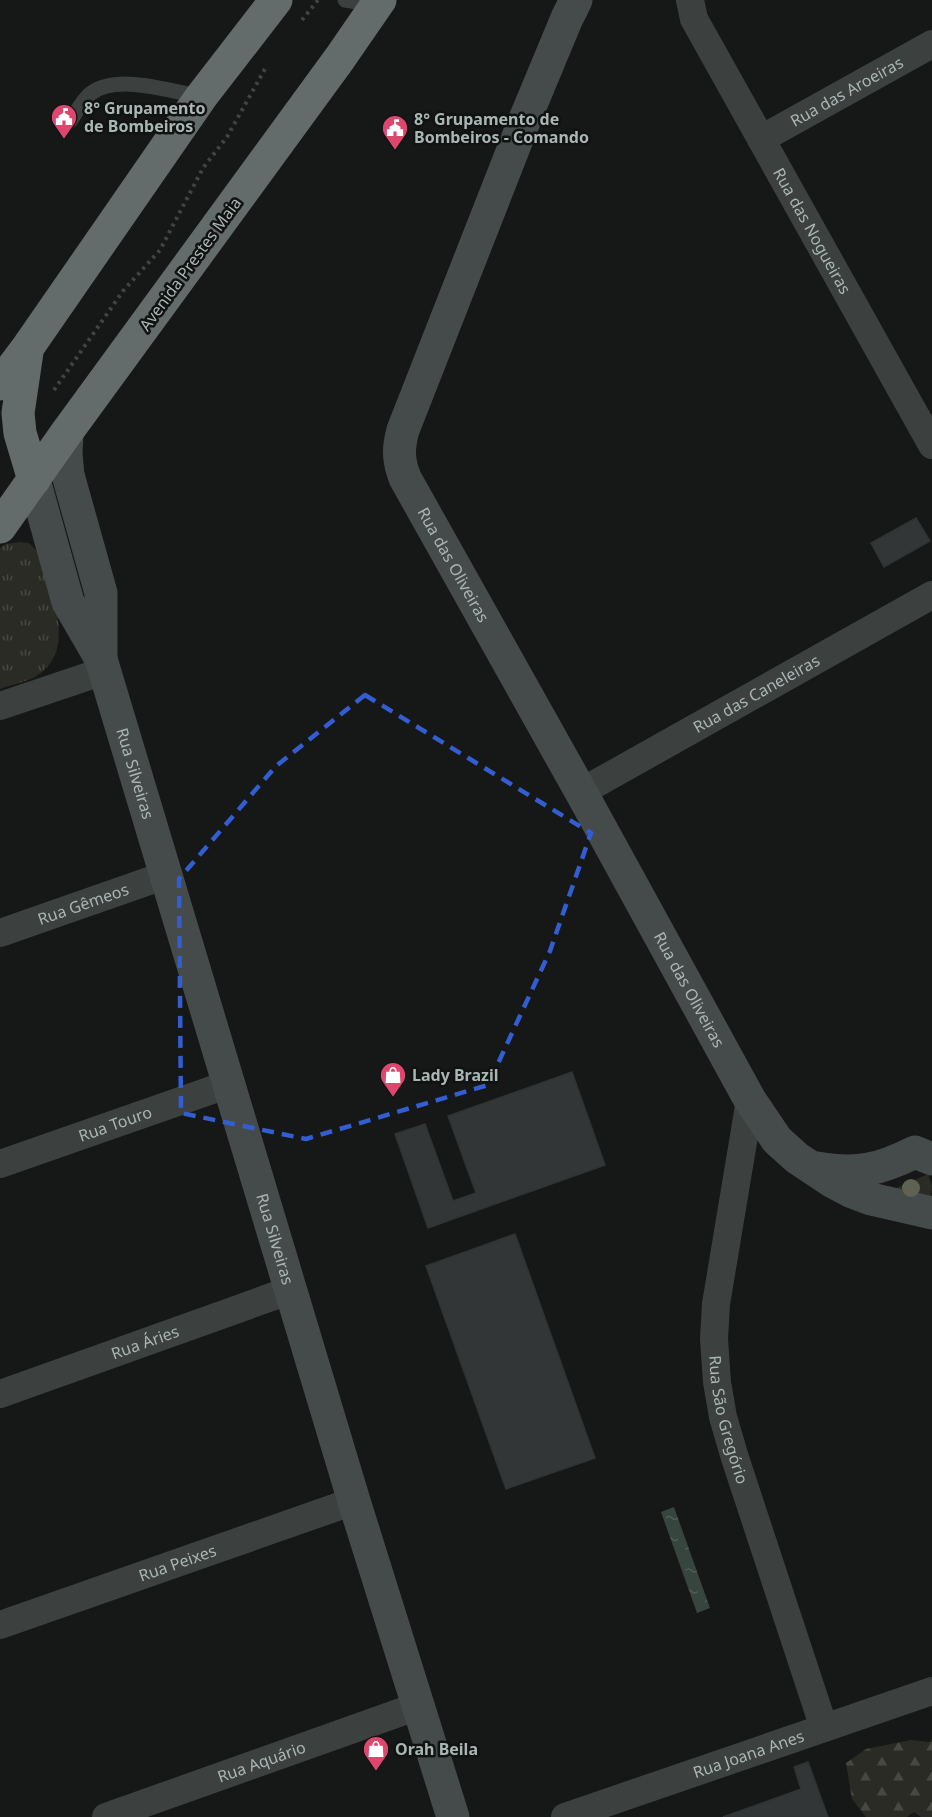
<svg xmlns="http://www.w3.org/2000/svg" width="932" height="1817" font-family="'Noto Sans',sans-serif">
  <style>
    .grass { fill: #2a2b24 }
    .forest { fill: url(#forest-firs) }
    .park { fill: url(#park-tufts) }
    .water { fill: url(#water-ripples) }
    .building { fill: #333636; stroke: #303333; stroke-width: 1.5 }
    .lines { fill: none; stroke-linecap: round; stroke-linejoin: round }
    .path { stroke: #3f4543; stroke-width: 4; stroke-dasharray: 3 4.5; stroke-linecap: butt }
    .lane { stroke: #3c4140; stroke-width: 15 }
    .street { stroke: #3c4140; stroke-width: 28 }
    .secondary { stroke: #454b4a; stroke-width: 33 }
    .highway { stroke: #646c6b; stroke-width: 33 }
    .tree { fill: #5f6252 }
    .marked { fill: none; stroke: #325ed2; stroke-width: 4.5; stroke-dasharray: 12 8; stroke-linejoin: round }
    .labels { text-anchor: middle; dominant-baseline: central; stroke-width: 5; stroke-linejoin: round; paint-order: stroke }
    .street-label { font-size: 16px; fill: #a9b6b3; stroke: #111212 }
    .poi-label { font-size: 16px; font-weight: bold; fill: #a9b6b3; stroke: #111212; text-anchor: start }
  </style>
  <defs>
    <pattern id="forest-firs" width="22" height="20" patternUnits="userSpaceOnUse" patternTransform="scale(1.5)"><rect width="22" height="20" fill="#2a2b24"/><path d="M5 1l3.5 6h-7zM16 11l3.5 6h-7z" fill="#464841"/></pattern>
    <pattern id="park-tufts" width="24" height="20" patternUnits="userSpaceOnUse" patternTransform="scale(1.5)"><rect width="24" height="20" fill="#2a2b24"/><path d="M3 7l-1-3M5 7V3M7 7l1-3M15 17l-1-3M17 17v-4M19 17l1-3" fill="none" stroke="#464841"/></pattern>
    <pattern id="water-ripples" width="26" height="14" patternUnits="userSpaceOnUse" patternTransform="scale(1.5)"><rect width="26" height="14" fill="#36453e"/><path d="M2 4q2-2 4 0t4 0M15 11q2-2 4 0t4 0" fill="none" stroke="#505e58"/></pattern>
  </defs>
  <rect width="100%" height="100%" fill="#161717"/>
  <path class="grass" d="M928 1174 932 1186 931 1196 896 1192V1188Z"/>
  <path class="forest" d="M932 1739V1817H921L914 1812 907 1817H866L852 1799 846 1763 866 1749 911 1740 930 1742Z"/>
  <path class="park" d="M20 542 29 543 37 551C49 588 81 650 35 677 25 682 11 685 0 689V548L6 544Z"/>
  <path class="water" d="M674 1507 710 1608 697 1613 661 1512Z"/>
  <path class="building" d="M916 518 930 541 884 567 871 543Z
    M572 1072 605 1165 428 1228 395 1134 425 1124 453 1201 476 1193 448 1116Z
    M515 1234 595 1458 506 1489 426 1266Z
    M808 1762 828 1817H723L801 1789 794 1767Z"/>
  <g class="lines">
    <path class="path" d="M302 20 318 0
      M54 390 123 291 160 250 203 168 227 137 266 67"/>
    <path class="lane" d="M345 0 376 5
      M70 121C76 113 82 101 90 94 116 73 171 91 201 97"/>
    <g class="street">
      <path id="s1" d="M690 0 694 19 932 445"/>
      <path id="s2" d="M761 139 932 44"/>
      <path d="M0 706 104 671"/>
      <path id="s3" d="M581 792 932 595"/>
      <path id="s4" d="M0 933 166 875"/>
      <path id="s5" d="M750 1100 716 1304 714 1339 717 1382 723 1417 735 1458 824 1728"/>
      <path id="s6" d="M0 1164 229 1084"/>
      <path id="s7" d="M0 1394 291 1290"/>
      <path id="s8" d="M0 1625 354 1501"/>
      <path id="s9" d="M106 1817 418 1706"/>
      <path id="s10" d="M565 1817 932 1691"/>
    </g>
    <g class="secondary">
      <path id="s11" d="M576 0 567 18 525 119 403 430C398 448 398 460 405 478L581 792 750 1100 777 1140 797 1158 833 1182 850 1191 871 1199 932 1213"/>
      <path d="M67 432 66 454 68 475 101 593V657"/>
      <path id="s12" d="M34 480 68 602 101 659 354 1501 453 1817"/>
      <path d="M817 1168C857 1175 879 1170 915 1152L932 1159"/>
    </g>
    <path class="highway" d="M27 352 18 413 20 433 34 480
      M0 384 28 347 201 97 276 0
      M0 527 67 432 340 58 380 0"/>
  </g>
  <circle class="tree" cx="911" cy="1188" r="9"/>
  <path class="marked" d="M365 695 591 833 550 951 488 1085 306 1139 181 1113 179 879 276 766Z"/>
  <defs>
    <g id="civic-pin" transform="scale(1.35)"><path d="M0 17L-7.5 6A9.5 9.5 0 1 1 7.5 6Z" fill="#dd476d" stroke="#111212"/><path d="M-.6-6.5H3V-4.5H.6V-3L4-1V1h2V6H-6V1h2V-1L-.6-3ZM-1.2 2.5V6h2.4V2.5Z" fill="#fff"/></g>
    <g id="shop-pin" transform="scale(1.35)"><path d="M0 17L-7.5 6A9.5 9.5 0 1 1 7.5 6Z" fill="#dd476d" stroke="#111212"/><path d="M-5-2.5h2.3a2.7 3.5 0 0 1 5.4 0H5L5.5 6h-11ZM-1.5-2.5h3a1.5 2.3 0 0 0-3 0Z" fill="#fff"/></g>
  </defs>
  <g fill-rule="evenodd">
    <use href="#civic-pin" x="64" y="117"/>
    <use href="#civic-pin" x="395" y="128"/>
    <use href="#shop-pin" x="393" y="1075"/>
    <use href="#shop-pin" x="376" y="1749"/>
  </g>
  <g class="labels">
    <g class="street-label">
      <text stroke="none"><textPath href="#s2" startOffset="98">Rua das Aroeiras</textPath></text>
      <text stroke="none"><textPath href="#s1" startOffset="262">Rua das Nogueiras</textPath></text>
      <text transform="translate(190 264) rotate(-54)">Avenida Prestes Maia</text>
      <text stroke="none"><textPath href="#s11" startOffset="612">Rua das Oliveiras</textPath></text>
      <text stroke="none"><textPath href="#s3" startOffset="201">Rua das Caneleiras</textPath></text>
      <text stroke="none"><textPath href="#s12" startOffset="312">Rua Silveiras</textPath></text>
      <text stroke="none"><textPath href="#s4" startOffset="88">Rua Gêmeos</textPath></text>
      <text stroke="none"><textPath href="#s11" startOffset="1098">Rua das Oliveiras</textPath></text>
      <text stroke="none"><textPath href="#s6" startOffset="122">Rua Touro</textPath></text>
      <text stroke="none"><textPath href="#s12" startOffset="798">Rua Silveiras</textPath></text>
      <text stroke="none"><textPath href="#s7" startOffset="154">Rua Áries</textPath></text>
      <text stroke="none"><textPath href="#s5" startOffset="324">Rua São Gregório</textPath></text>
      <text stroke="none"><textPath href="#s8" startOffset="188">Rua Peixes</textPath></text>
      <text stroke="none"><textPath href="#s10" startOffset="194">Rua Joana Anes</textPath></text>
      <text stroke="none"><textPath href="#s9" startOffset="165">Rua Aquário</textPath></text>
    </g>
    <g class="poi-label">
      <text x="84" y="108">8° Grupamento<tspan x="84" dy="18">de Bombeiros</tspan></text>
      <text x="414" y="119">8° Grupamento de<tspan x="414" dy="18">Bombeiros - Comando</tspan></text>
      <text x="412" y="1075">Lady Brazil</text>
      <text x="395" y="1749">Orah Beila</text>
    </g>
  </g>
</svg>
